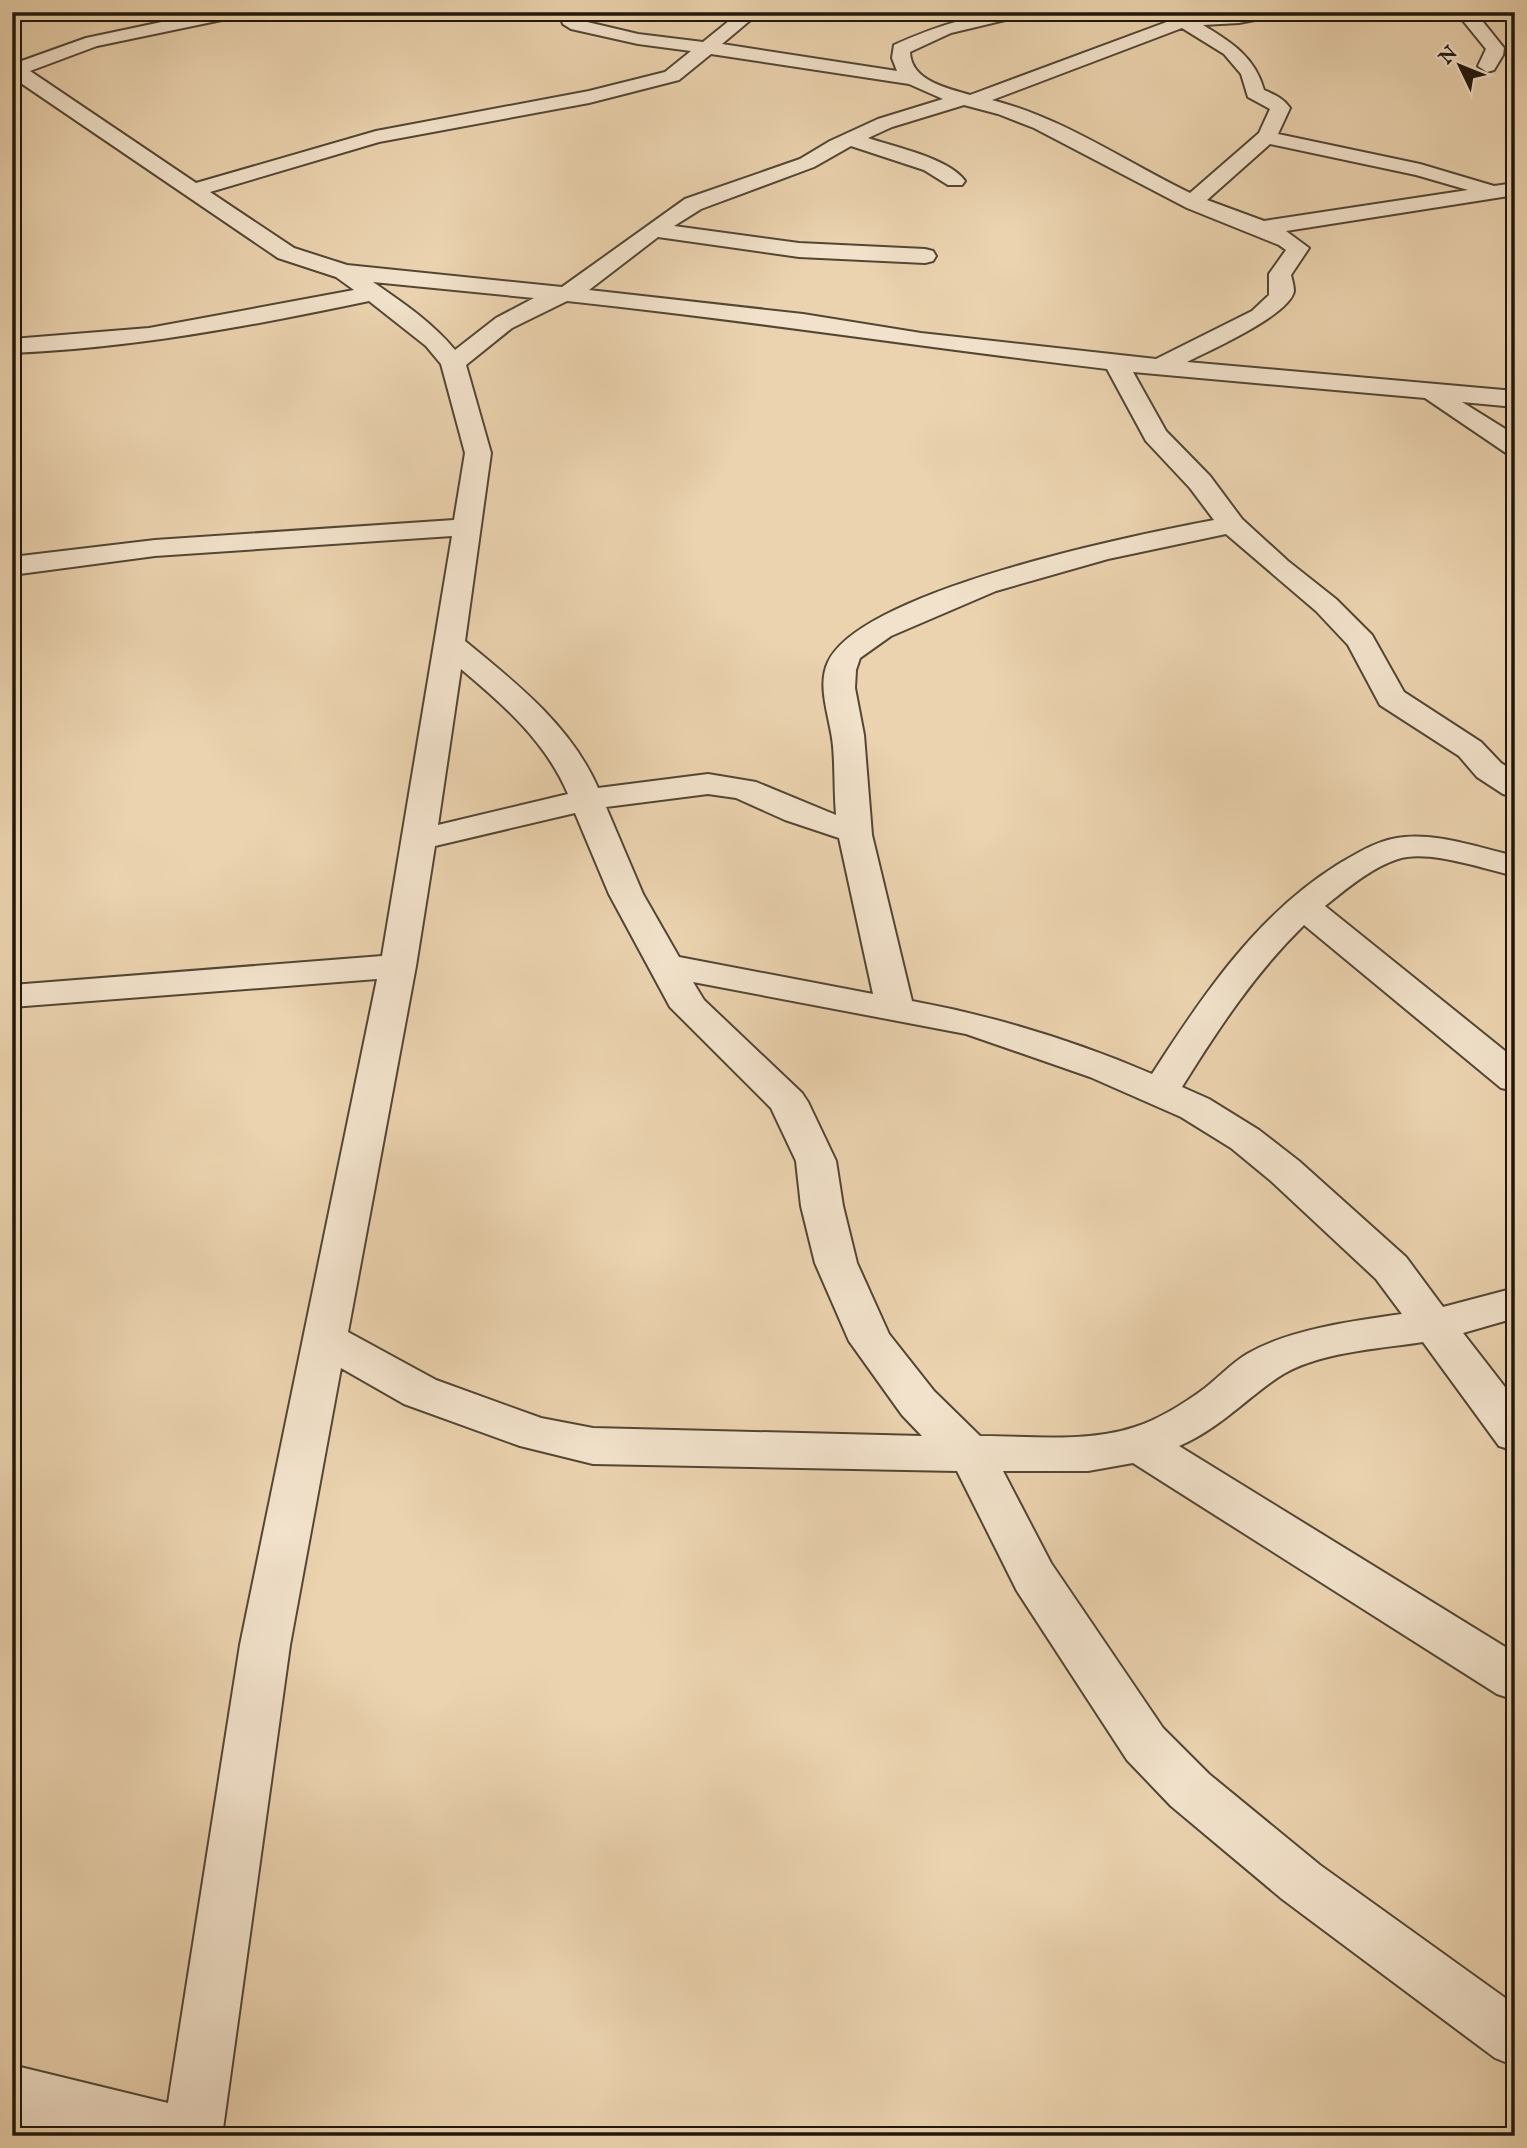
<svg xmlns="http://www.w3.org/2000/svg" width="1527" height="2148" font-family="'IM FELL English',serif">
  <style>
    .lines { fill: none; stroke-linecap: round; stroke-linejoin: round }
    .minor-casing { stroke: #534635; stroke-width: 4 }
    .minor { fill: #f2e2cb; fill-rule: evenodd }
  </style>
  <rect width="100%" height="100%" fill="#ebd3af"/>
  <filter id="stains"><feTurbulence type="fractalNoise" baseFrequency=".00286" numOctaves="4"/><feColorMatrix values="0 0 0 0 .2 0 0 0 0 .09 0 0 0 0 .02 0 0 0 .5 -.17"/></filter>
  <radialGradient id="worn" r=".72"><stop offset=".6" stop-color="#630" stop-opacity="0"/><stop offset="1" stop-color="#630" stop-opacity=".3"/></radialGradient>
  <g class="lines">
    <g class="minor-casing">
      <path id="minor" d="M209 12H245L236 17 97 46 30 71 196 183 376 131 589 91 665 72 691 51 638 44 571 29 563 24 559 12H577L578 18 583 21 638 34 703 42 740 12H760L722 44 897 71 892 58 894 45C937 26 977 12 1025 12L1022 16 951 33 910 52C911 81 947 88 970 95L1172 20 1174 15 1279 12 1276 16 1239 23 1203 25C1231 42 1255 57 1264 90 1275 95 1283 98 1290 108L1278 134 1420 164 1494 186 1515 183V195L1286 231 1309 248 1291 275C1292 279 1294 286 1294 291 1290 315 1210 350 1187 362L1515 391V407L1462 402 1515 435V455L1506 453 1425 398 1133 372 1166 431 1210 476 1242 519 1288 561 1336 599 1372 635 1404 692 1481 742 1501 763 1515 772V797L1503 794 1477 777 1459 756 1380 705 1348 645 1316 611 1226 534 1108 559 996 591 891 636 860 658 856 670 855 688 864 735 872 835 912 1001C994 1016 1075 1041 1152 1074 1203 995 1256 916 1337 865 1359 852 1379 839 1405 837 1442 834 1479 848 1515 856V876C1484 869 1428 849 1398 859 1372 867 1345 890 1325 906L1515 1059V1091L1501 1088 1304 925C1255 973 1218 1029 1182 1087L1209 1099 1259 1130 1299 1161 1406 1257 1443 1307 1515 1288V1318L1463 1333 1515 1400V1451L1499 1446 1423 1342C1378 1349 1315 1352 1277 1378 1244 1401 1217 1430 1179 1446L1515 1653V1700L1497 1694 1133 1463 1088 1471H1003L1051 1563 1163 1728 1209 1774 1320 1865 1515 2005V2066L1495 2058 1282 1899 1171 1806 1127 1760 1017 1591 957 1471 593 1464 520 1446 404 1404 341 1368 290 1645 222 2136H60L12 2123V2065L168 2103 240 1645 377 979 12 1007V985L382 956 452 536 155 556 12 575V557L155 540 454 520 465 453 441 364 426 346 369 301C251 326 133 348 12 353V339L149 328 354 290 336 277 278 258 12 77V62L16 63 86 38ZM1182 28 1224 54 1241 74 1248 97 1270 109 1259 133 1190 193C1124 161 1063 118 992 100ZM711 54 909 84 943 99 878 119 830 141 800 159 685 199 562 287 347 265 294 248 210 192 379 142 589 103 679 80ZM964 105 998 114 1034 128 1187 208 1279 245 1286 250 1269 274V295L1252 311 1156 359 921 333 803 314 589 290 658 237 799 257 925 263 933 261 936 256 933 251 925 249 799 243 674 226 701 209 814 167 851 146 924 170 948 185H962L965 181C949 158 894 147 868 138L892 127ZM1270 144 1416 175 1468 190 1264 221 1207 200ZM373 282 534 298 496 318 455 350C432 322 402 302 373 282ZM567 301C748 320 927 348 1107 369L1146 441 1190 488 1214 520C1135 535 862 590 828 662 816 687 831 720 833 746 835 769 834 792 836 815L756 782 708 774 598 788C571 726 516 683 465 641L491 453 466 365 512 328ZM461 669C504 705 546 742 568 794L438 825ZM708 794 736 798 785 820 839 838 873 994 679 957 643 894 606 807ZM575 813 609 894 670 1007 771 1108 796 1161 801 1206 815 1263 849 1341 902 1415 922 1436 593 1428 541 1418 436 1380 348 1332 416 966 435 846ZM693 982 966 1034 1090 1077 1181 1117 1231 1148 1271 1181 1376 1279 1402 1314C1353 1321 1290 1329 1247 1354 1232 1363 1219 1377 1205 1388 1185 1403 1159 1419 1135 1427 1087 1443 1030 1436 980 1436L934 1391 889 1334 857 1263 843 1206 836 1161 808 1102 802 1093 704 1000Z
        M1456 12H1475L1504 48 1503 55 1494 70 1487 72 1478 66 1486 49Z"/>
    </g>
    <use href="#minor" class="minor"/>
  </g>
  <rect width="1527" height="2148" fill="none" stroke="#ebd3af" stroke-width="42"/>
  <rect x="14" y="14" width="1499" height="2120" fill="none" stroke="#20170c" stroke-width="3.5"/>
  <rect x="21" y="21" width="1485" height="2106" fill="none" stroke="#20170c" stroke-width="2"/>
  <g transform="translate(1460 66) rotate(313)" stroke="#f2e2cb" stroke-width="5" paint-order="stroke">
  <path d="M0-5L12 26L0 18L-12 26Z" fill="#20170c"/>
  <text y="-10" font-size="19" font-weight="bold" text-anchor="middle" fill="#20170c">N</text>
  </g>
  <rect width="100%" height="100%" filter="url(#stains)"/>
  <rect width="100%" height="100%" fill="url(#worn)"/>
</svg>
